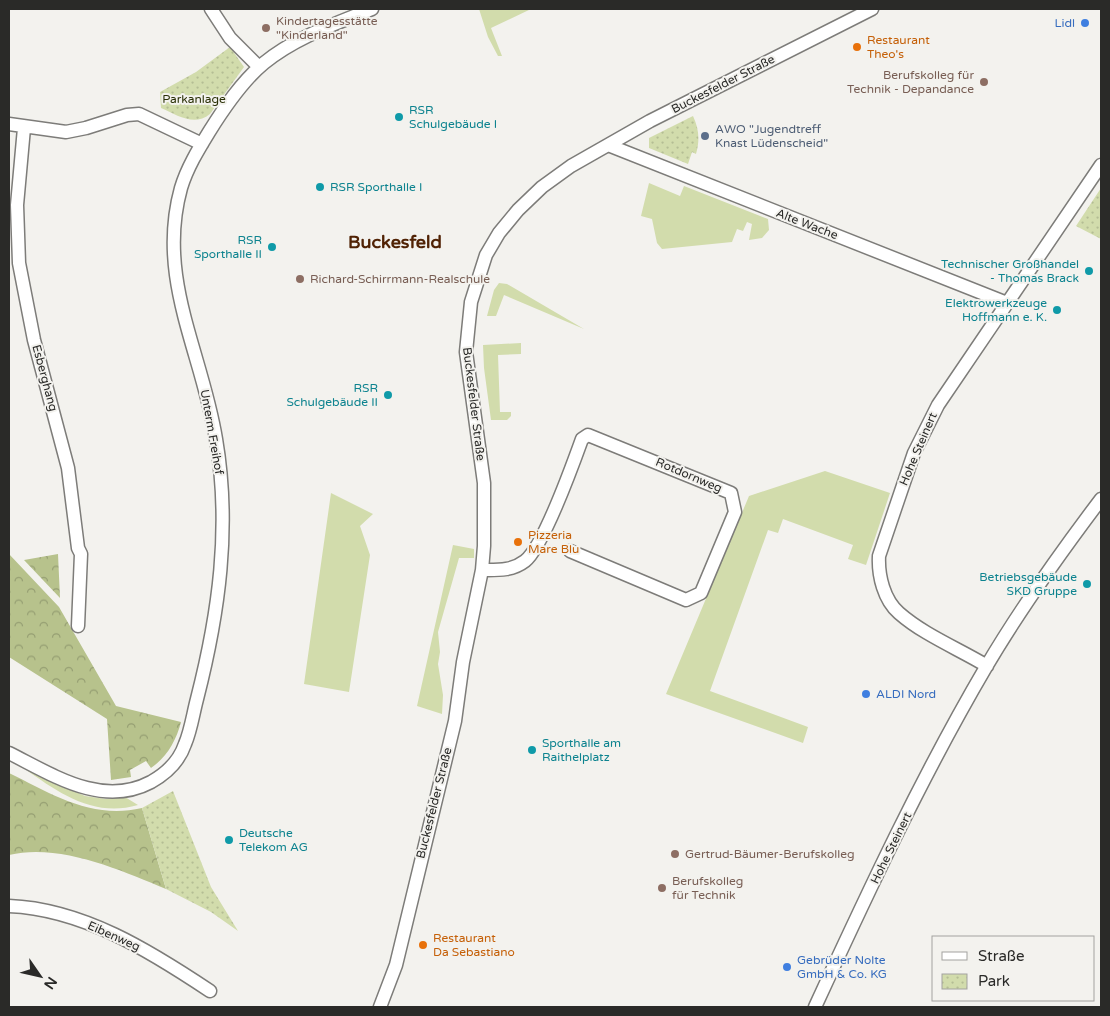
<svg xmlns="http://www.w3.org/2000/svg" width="1110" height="1016" font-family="'Varela Round',sans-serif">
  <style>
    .green { fill: #d2dcac }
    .forest { fill: url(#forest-crowns) }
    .park { fill: url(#park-dots) }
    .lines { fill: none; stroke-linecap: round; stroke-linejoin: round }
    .minor-casing { stroke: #7d7c79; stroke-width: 15 }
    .minor { stroke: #fff; stroke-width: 12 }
    .shop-dot { fill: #3f7fe0; stroke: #f3f2ee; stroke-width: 2 }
    .education-dot { fill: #8d6e63; stroke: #f3f2ee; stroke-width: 2 }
    .food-dot { fill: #e8710a; stroke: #f3f2ee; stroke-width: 2 }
    .culture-dot { fill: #0f9aa8; stroke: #f3f2ee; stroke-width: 2 }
    .service-dot { fill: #5c6f8a; stroke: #f3f2ee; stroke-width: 2 }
    .labels { text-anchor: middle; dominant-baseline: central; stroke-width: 4; stroke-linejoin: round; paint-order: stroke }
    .education-label { font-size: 12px; fill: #785e54; stroke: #f3f2ee; text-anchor: start }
    .shop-label { font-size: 12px; fill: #366cbe; stroke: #f3f2ee; text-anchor: start }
    .food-label { font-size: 12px; fill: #c56008; stroke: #f3f2ee; text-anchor: start }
    .street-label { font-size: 12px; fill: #2a2a28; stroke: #f3f2ee }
    .park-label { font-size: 12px; fill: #2b3107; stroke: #f3f2ee }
    .culture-label { font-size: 12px; fill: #0d838f; stroke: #f3f2ee; text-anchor: end }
    .service-label { font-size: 12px; fill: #4e5e75; stroke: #f3f2ee; text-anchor: start }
    .district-label { font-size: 18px; font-weight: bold; fill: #502204; stroke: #f3f2ee }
  </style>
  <defs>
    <pattern id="forest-crowns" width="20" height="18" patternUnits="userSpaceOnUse" patternTransform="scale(1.25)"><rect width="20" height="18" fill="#b7c28c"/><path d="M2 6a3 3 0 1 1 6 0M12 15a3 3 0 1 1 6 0" fill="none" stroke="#959e72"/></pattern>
    <pattern id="park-dots" width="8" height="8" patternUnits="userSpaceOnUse" patternTransform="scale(1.25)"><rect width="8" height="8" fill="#d2dcac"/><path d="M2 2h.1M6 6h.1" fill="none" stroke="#b4bd94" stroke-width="1.8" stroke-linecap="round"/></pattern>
  </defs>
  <rect width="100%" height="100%" fill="#f3f2ee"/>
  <path class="green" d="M479 9H531L491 28 502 56H498L488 37Z
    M649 183 680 196 684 186 768 219 769 230 762 238 749 240 752 224 747 222 743 231 737 229 732 242 662 249 657 243 652 219 641 216Z
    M499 283 507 284 584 329 504 295 496 316H487L494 290Z
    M521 343V354L498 355 500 412H511V416L507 420H491L484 368 483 345Z
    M825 471 890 493 866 565 848 559 853 545 783 519 778 533 768 530 710 691 808 727 803 743 666 694 749 496Z
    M331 493 373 514 360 526 370 555 349 692 304 684Z
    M453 545 474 549V558H459L438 632 440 652 438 664 443 695 442 714 417 706Z
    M25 769 85 796 106 799 125 797 138 805C94 818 59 793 25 769Z"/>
  <path class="forest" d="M9 554 59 607 116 706 181 722C176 741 167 757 151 768L146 761 130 770 131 777 111 780 107 719 9 657Z
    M58 554 60 598 24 560Z
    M9 773C52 794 92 820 142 808L166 889C120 870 60 843 9 855Z"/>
  <path class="park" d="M230 47 244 67 210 114C194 127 177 115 161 108L160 92 196 72Z
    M693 116C699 129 700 140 696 154L692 152 688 164 649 148V138Z
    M1101 188V239L1076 226Z
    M173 791 211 887 238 931 211 912 166 889 142 808Z"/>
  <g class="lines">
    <g class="minor-casing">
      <path id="minor" d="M211 9 230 38 259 67
        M9 124 66 132 86 128 127 115 139 114 202 144
        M24 128 17 205 19 263 34 340 68 468 78 548 81 554 78 626
        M608 145 1007 303
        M482 570C498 570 512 571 525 561 543 547 573 464 582 439L588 435 731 493 735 512 701 593 686 600 570 551
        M987 666C959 649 924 635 899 613 884 600 878 576 879 556L914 453 938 405 1101 165
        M9 753C53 775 102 808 151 782 167 773 179 762 185 744 191 730 193 714 197 699 219 613 231 527 216 439 202 352 156 278 181 188 187 168 198 150 209 132 224 108 242 81 264 63 296 37 335 24 372 9
        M9 906C83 909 150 951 210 991
        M380 1007 396 965 455 721 463 662 482 570 484 546V483L466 352 471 302 486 255 499 233 518 210 542 187 571 166 650 121 872 9
        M815 1007C868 892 922 776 986 667 1020 609 1061 552 1101 499"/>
    </g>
    <use href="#minor" class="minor"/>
  </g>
  <g class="shop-dot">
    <circle cx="1085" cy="23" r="5"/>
    <circle cx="866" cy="694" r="5"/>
    <circle cx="787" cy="967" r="5"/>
  </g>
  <g class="education-dot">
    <circle cx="266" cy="28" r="5"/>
    <circle cx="984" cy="82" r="5"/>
    <circle cx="300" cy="279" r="5"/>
    <circle cx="675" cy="854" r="5"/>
    <circle cx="662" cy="888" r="5"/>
  </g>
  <g class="food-dot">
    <circle cx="857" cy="47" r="5"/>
    <circle cx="518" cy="542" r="5"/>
    <circle cx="423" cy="945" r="5"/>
  </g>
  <g class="culture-dot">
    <circle cx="399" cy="117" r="5"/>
    <circle cx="320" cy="187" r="5"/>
    <circle cx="272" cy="247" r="5"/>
    <circle cx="1089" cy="271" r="5"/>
    <circle cx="1057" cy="310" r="5"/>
    <circle cx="388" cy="395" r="5"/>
    <circle cx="1087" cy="584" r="5"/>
    <circle cx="532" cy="750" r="5"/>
    <circle cx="229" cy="840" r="5"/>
  </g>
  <circle class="service-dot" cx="705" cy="136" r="5"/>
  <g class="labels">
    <g class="education-label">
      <text x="276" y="21">Kindertagesstätte<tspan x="276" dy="14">"Kinderland"</tspan></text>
      <text x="974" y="75" text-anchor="end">Berufskolleg für<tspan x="974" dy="14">Technik - Depandance</tspan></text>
      <text x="310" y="279">Richard-Schirrmann-Realschule</text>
      <text x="685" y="854">Gertrud-Bäumer-Berufskolleg</text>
      <text x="672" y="881">Berufskolleg<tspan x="672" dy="14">für Technik</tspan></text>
    </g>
    <g class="shop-label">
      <text x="1075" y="23" text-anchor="end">Lidl</text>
      <text x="876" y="694">ALDI Nord</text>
      <text x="797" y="960">Gebrüder Nolte<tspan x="797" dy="14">GmbH &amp; Co. KG</tspan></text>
    </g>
    <g class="food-label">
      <text x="867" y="40">Restaurant<tspan x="867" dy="14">Theo's</tspan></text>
      <text x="528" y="535">Pizzeria<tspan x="528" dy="14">Mare Blu</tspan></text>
      <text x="433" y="938">Restaurant<tspan x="433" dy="14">Da Sebastiano</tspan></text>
    </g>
    <g class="street-label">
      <text transform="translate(723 84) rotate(-27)">Buckesfelder Straße</text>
      <text transform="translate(807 224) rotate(21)">Alte Wache</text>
      <text transform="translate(45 378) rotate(75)">Esberghang</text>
      <text transform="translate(474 404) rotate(83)">Buckesfelder Straße</text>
      <text transform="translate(212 432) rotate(80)">Unterm Freihof</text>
      <text transform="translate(918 449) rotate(-67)">Hohe Steinert</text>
      <text transform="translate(689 475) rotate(23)">Rotdornweg</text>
      <text transform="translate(434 803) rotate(-76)">Buckesfelder Straße</text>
      <text transform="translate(891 848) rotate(-64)">Hohe Steinert</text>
      <text transform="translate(114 936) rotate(24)">Eibenweg</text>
    </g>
    <g class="park-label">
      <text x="194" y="99">Parkanlage</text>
    </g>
    <g class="culture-label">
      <text x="409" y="110" text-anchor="start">RSR<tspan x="409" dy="14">Schulgebäude I</tspan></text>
      <text x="330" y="187" text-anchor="start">RSR Sporthalle I</text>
      <text x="262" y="240">RSR<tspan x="262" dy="14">Sporthalle II</tspan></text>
      <text x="1079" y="264">Technischer Großhandel<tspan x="1079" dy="14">- Thomas Brack</tspan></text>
      <text x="1047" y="303">Elektrowerkzeuge<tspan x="1047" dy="14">Hoffmann e. K.</tspan></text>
      <text x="378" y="388">RSR<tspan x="378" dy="14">Schulgebäude II</tspan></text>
      <text x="1077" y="577">Betriebsgebäude<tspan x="1077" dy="14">SKD Gruppe</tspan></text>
      <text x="542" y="743" text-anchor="start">Sporthalle am<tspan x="542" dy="14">Raithelplatz</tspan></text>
      <text x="239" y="833" text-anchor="start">Deutsche<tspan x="239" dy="14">Telekom AG</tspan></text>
    </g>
    <g class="service-label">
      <text x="715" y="129">AWO "Jugendtreff<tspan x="715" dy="14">Knast Lüdenscheid"</tspan></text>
    </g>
    <g class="district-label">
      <text x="395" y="242">Buckesfeld</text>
    </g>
  </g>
  <rect width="1110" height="1016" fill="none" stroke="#2a2a28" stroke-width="20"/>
  <rect x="932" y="936" width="162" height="65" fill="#f3f2ee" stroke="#a3a29f"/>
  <rect x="942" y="952" width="25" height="8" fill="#ffffff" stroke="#a3a29f"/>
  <text x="978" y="961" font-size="15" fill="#2a2a28">Straße</text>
  <rect x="942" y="974" width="25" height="15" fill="url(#park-dots)" stroke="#a3a29f"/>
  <text x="978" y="986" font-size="15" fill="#2a2a28">Park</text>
  <g transform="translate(40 976) rotate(124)" stroke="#f3f2ee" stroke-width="4" paint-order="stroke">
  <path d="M0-4L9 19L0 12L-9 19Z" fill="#2a2a28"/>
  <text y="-8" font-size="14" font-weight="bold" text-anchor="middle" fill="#2a2a28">N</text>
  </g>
</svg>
